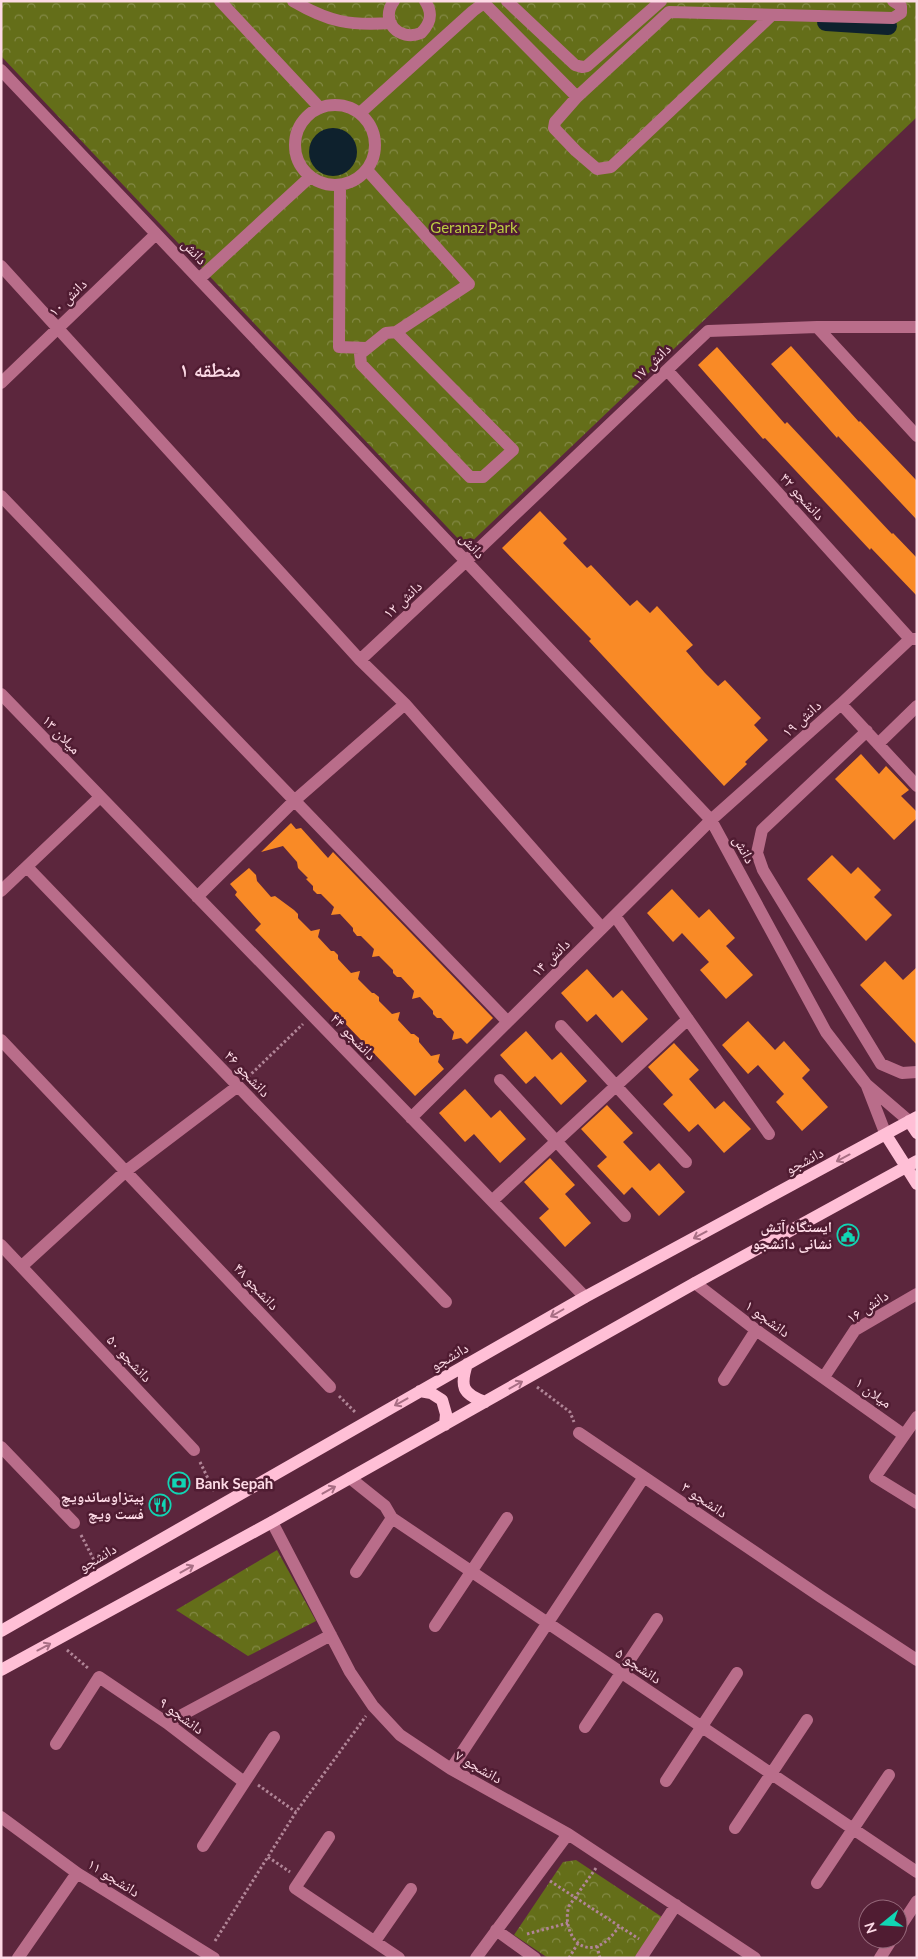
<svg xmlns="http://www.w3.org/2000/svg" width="918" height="1959" font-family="Lato,'Noto Naskh Arabic',sans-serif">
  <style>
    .park { fill: url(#park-crowns) }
    .water { fill: #0e212d }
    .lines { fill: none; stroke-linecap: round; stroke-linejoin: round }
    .canal { stroke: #0e212d; stroke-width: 18 }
    .building { fill: #f98a26 }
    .path { stroke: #b18597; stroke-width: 3; stroke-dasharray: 2.5 2.5; stroke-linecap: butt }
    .minor { stroke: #b96d8a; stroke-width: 12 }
    .major { stroke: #ffbfd6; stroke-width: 12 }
    .oneway { stroke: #a86e84 }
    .labels { text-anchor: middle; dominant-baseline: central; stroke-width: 5; stroke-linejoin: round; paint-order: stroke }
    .park-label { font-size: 15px; fill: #bbcc42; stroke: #501c32 }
    .street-label { font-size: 15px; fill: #fddae6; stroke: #501c32 }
    .poi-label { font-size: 15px; font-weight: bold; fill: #fddae6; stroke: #501c32; text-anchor: end }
    .district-label { font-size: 20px; font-weight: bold; fill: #fddae6; stroke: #501c32 }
  </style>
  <defs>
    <pattern id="park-crowns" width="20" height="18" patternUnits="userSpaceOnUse" patternTransform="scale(1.25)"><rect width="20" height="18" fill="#646e19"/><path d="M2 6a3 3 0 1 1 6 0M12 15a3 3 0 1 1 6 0" fill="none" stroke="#838946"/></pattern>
  </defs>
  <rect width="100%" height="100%" fill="#5c263d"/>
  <path class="park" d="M1 1H917V117L466 547 1 56Z
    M277 1550 316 1621 248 1656 176 1610Z
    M576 1860 662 1917 634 1958H548L514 1935 563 1862Z"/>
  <path class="water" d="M309 152a24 24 0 1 1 48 0a24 24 0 1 1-48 0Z"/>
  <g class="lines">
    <path class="canal" d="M826 22 888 26"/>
  </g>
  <path class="building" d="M791 346 859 422 860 421 917 481V520L838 436 837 438 771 364Z
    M717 347 785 424 787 422 892 534 893 533 917 558V596L871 548 870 550 765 438 763 439 698 365Z
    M540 511 567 539 563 543 587 568 591 565 630 606 637 600 650 613 657 606 693 645 686 651 705 673 718 686 725 680 761 718 754 725 768 740 745 762 747 764 724 786 589 641 591 639 502 548Z
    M861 754 879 774 886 766 909 790 901 796 917 812V818L894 840 835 779Z
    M291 823 296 829 301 828 328 858 333 852 493 1018 467 1044 461 1038 452 1040 454 1032 441 1018H437L433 1014V1011L420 997 412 999 414 991 401 977H397L393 973V970L379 956 372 957 374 949 361 936H357L353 931V928L340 914 331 915 334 907 321 894H317L313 890V886L306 879 308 878 298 868 297 862 283 846 261 852Z
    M832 855 851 874 858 867 881 890 874 897 892 915 866 941 807 879Z
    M249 868 256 875 257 881 271 897 275 896 294 910 298 914V918L311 931 320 929 318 937 331 951H334L338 955V959L351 973 360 971 358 979 372 993H374L379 997V1001L392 1014 400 1012 398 1020 411 1034H414L419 1038V1042L431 1056 440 1054 438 1062 444 1069 415 1096 255 930 261 924 235 895 237 892 230 884Z
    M672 889 699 918 709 909 735 938 726 946 753 975 726 999 700 970 709 962 682 933 673 942 647 913Z
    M885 961 903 980 917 967V1045L860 985Z
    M587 969 613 998 622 990 648 1019 622 1043 596 1014 587 1022 561 993Z
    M748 1021 775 1050 784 1041 810 1070 802 1078 828 1107 802 1131 776 1102 784 1094 758 1065 748 1074 722 1045Z
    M526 1031 552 1060 561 1052 587 1081 561 1105 535 1076 526 1084 500 1055Z
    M674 1043 699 1070 689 1079 715 1109 724 1101 751 1129 724 1153 698 1124 689 1132 663 1104 673 1095 648 1067Z
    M465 1089 491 1118 500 1110 526 1139 500 1163 474 1134 465 1142 439 1113Z
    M607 1105 633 1133 623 1142 650 1171 659 1163 685 1192 659 1216 632 1187 624 1195 597 1166 607 1157 581 1129Z
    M550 1158 575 1185 565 1194 591 1223 565 1247 539 1218 549 1209 524 1182Z"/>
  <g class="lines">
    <path class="path" d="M248 1077 303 1024
      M537 1387 570 1412 574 1422
      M339 1396 356 1413
      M200 1462 215 1493
      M81 1535 95 1562
      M67 1650 89 1669
      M258 1785 296 1812
      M268 1857 290 1872
      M596 1868 569 1906C562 1927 577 1958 602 1944 609 1940 614 1933 619 1927
      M550 1881 639 1939
      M527 1934 568 1923
      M215 1941 296 1812 366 1716
      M597 1946 600 1958
      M569 1958 578 1943"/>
    <path class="minor" d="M220 1 320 108
      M293 1C329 22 350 26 391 23
      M394 1C379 21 399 42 421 33 431 23 433 13 425 1
      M507 1 575 65 582 67 587 66 661 1
      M1 70 711 820 826 1032 866 1084 909 1121
      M577 97 555 122 554 128 576 151 597 169 611 167 772 15
      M295 145a40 40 0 1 1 80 0a40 40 0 1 1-80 0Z
      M360 113 473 11 484 3 577 97 669 12 893 18 901 13V6L893 1
      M367 170 469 284 396 332 386 333 360 354 361 364 470 477H483L513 450 396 332
      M340 186 339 347 366 348
      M1 266 360 660 405 704 602 928
      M199 279 310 177
      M817 327 917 436
      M667 370 910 639H917
      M1 383 156 234
      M1 496 507 1021
      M360 660 466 561 708 331 817 327H917
      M1 694 585 1297
      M841 704 917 786
      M867 731 762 830 757 853 763 870 881 1064 902 1073 917 1072
      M878 744 917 706
      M27 867 446 1302
      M1 891 100 797
      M197 897 294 801 405 704
      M615 916 769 1134
      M561 1026 686 1162
      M1 1040 330 1387
      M500 1080 625 1216
      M867 1086 886 1135
      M411 1118 711 820 841 704 910 639
      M492 1201 688 1019
      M1 1245 194 1450
      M22 1266 126 1171 238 1086
      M695 1283 756 1330 904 1435
      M824 1377 855 1330 917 1294
      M724 1380 756 1330
      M917 1417 875 1477 917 1503
      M579 1433 821 1597 917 1660
      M1 1447 74 1523
      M350 1478 385 1506 392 1518 917 1872
      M272 1522 350 1672 373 1706 400 1735 451 1769 568 1834 755 1958
      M356 1572 392 1518
      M435 1626 507 1518
      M167 1723 331 1635
      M585 1727 657 1619
      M56 1744 99 1677 167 1723 244 1782
      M451 1769 644 1477
      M666 1781 737 1673
      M1 1817 77 1873 214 1958
      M735 1828 807 1720
      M329 1837 295 1888 399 1958
      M203 1846 274 1737
      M817 1883 889 1775
      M496 1930 535 1958
      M898 1930 917 1901
      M375 1941 411 1889
      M18 1958 77 1873
      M476 1958 568 1834
      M641 1958 676 1905
      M880 1958 892 1939"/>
    <path class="major" d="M909 1121 917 1133
      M886 1135 917 1184
      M467 1364C460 1386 462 1394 485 1402
      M420 1391 431 1393 442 1400 446 1414 445 1425
      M1 1631 585 1297 917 1117
      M1 1670 272 1522 695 1283 917 1161"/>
  </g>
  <defs><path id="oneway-shaft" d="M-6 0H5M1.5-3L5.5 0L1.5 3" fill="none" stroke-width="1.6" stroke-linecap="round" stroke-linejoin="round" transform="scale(1.25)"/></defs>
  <g class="oneway">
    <use href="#oneway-shaft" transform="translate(843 1158) rotate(152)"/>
    <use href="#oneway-shaft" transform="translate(700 1235) rotate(152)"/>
    <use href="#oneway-shaft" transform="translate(557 1313) rotate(150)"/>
    <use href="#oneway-shaft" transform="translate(516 1385) rotate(-29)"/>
    <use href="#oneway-shaft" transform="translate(401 1402) rotate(151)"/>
    <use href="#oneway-shaft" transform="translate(329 1490) rotate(-29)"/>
    <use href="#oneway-shaft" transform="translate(187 1569) rotate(-29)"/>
    <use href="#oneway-shaft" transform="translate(44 1647) rotate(-28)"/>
  </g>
  <defs>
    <g id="civic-ring" transform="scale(1.125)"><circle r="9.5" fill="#501c32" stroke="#11d5b4" stroke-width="1.5"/><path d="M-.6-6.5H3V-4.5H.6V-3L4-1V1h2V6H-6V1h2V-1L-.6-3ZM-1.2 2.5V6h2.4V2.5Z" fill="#11d5b4"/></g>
    <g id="bank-ring" transform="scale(1.125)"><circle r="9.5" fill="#501c32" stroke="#11d5b4" stroke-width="1.5"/><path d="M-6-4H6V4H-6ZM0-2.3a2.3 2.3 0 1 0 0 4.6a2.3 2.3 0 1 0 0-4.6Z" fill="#11d5b4"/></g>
    <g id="restaurant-ring" transform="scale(1.125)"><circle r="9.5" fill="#501c32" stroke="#11d5b4" stroke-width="1.5"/><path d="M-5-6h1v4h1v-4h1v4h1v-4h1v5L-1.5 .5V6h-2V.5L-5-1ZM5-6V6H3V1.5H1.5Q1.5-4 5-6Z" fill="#11d5b4"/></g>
  </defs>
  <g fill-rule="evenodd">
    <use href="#civic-ring" x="848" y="1235"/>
    <use href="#bank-ring" x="179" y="1483"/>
    <use href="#restaurant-ring" x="160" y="1505"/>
  </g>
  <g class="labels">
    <g class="park-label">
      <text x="474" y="227">Geranaz Park</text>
    </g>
    <g class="street-label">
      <text transform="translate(195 251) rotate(47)">دانش</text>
      <text transform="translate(67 297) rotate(-44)">دانش ۱۰</text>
      <text transform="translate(651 362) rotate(-44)">دانش ۱۷</text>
      <text transform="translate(803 496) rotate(48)">دانشجو ۴۲</text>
      <text transform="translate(473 545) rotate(47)">دانش</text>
      <text transform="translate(402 599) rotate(-43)">دانش ۱۲</text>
      <text transform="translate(801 718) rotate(-42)">دانش ۱۹</text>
      <text transform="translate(62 734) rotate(46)">میلان ۱۳</text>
      <text transform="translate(745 849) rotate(62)">دانش</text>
      <text transform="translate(550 957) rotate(-44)">دانش ۱۴</text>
      <text transform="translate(354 1036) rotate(46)">دانشجو ۴۴</text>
      <text transform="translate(248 1073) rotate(46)">دانشجو ۴۶</text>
      <text transform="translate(804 1160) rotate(-28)">دانشجو</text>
      <text transform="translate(257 1286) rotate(47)">دانشجو ۴۸</text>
      <text transform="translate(867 1306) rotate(-34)">دانش ۱۶</text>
      <text transform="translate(768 1318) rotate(36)">دانشجو ۱</text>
      <text transform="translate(449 1356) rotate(-30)">دانشجو</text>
      <text transform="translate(130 1358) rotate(47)">دانشجو ۵۰</text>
      <text transform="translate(874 1392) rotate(36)">میلان ۱</text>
      <text transform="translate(705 1499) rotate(34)">دانشجو ۳</text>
      <text transform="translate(97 1557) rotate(-30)">دانشجو</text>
      <text transform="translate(639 1665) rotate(34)">دانشجو ۵</text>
      <text transform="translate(182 1715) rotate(36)">دانشجو ۹</text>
      <text transform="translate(479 1766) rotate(30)">دانشجو ۷</text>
      <text transform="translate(114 1877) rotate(32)">دانشجو ۱۱</text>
    </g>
    <g class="poi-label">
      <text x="832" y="1226">ایستگاه آتش<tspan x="832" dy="17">نشانی دانشجو</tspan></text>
      <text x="195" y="1483" text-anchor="start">Bank Sepah</text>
      <text x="144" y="1496">پیتزاوساندویچ<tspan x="144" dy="17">فست ویچ</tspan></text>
    </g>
    <g class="district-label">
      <text x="210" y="369">منطقه ۱</text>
    </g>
  </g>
  <rect width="918" height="1959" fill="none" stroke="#fddae6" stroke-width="5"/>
  <g transform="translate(883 1924) rotate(252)"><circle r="24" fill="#501c32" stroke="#95687a"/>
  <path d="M0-4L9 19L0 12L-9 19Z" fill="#11d5b4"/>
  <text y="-8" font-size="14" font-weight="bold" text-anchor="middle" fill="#fddae6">N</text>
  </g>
</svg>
